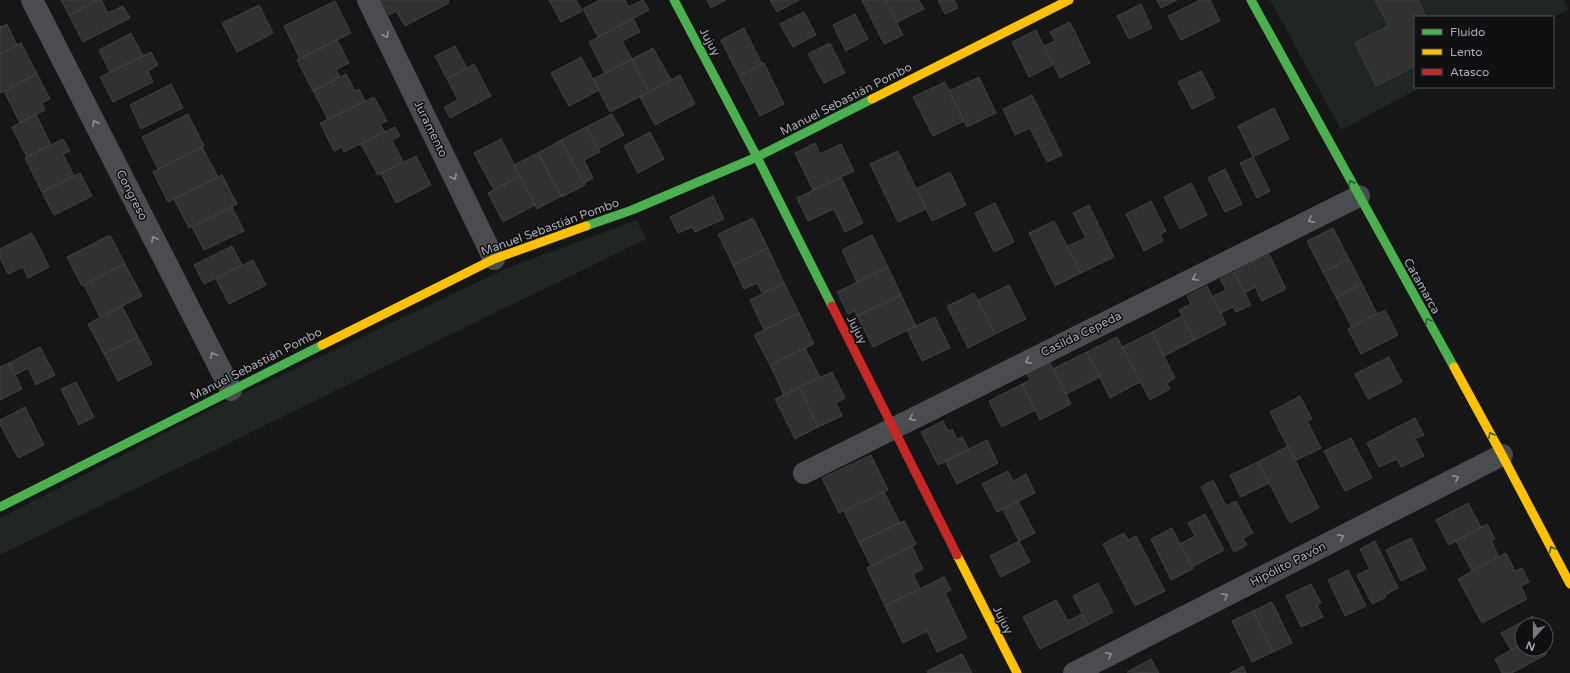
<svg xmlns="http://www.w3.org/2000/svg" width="1570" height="673" font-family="'Varela Round',sans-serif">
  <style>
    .green { fill: #202621 }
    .building { fill: #313132; stroke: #3f4042 }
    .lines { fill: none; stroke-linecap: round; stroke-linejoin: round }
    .street { stroke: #4b4c4f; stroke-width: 22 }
    .fast { stroke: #4caf50; stroke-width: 9 }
    .slow { stroke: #ffc107; stroke-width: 9 }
    .jam { stroke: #c62828; stroke-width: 9 }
    .oneway { stroke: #8d9097 }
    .oneway2 { stroke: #2e6031 }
    .labels { text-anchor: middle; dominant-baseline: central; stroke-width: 3; stroke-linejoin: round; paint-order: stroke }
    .street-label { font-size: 12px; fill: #a9adb6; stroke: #101012 }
  </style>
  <rect width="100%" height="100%" fill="#161616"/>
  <path class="green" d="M1270 0H1564L1569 9 1553 17H1415V87H1422L1341 130Z
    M637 220 646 239 0 555V518L233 398 505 269Z"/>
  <path class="building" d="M61 0H98L69 15Z
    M98 0H101L108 13 123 6 130 18 83 42 69 15Z
    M381 0H448L449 3 405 26 396 11 389 15Z
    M549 0H576L582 11 561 22Z
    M599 0H625L628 7 643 0 649 10 598 37 583 9Z
    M707 0H726L711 8Z
    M770 0H799L777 12Z
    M862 0H885L903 35 884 44Z
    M885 0H919L924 9 897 22Z
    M938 0H954L958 8 945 14Z
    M1157 0H1177L1161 8Z
    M1200 0H1210L1220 21 1181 40 1168 16Z
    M1375 0H1418L1426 17H1415V66L1376 86 1355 43 1389 26Z
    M335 1 351 33 300 59 284 26Z
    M1141 4 1152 28 1129 39 1117 16Z
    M259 5 273 33 237 52 222 23Z
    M804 12 816 35 793 47 780 24Z
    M855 14 868 39 846 51 833 25Z
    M633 18 640 32 622 41 632 59 605 73 589 42Z
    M1070 22 1090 63 1060 78 1044 46 1055 41 1050 32Z
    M7 24 17 45 0 54V25L1 27Z
    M744 28 762 64 739 76 721 40Z
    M1036 30 1053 65 1029 77 1012 42Z
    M131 33 143 56 110 72 99 50Z
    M337 40 349 63 336 70 340 77 313 91 297 60Z
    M21 43 37 74 0 93V54Z
    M830 43 845 73 824 83 808 54Z
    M455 46 467 68 447 79 435 56Z
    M653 48 671 80 649 92 632 59Z
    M151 52 158 65 148 71 153 82 113 102 100 77Z
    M581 57 599 90 569 106 551 73Z
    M632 59 649 92 610 112 593 79Z
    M764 63 784 104 760 116 739 76Z
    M474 64 491 96 450 118 444 107 458 100 447 79Z
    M1201 71 1215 98 1192 109 1178 82Z
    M37 74 50 99 42 103 45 110 20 123 4 91Z
    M346 74 355 91 359 89 365 101 328 119 313 91Z
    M680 75 695 104 655 125 640 97Z
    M979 77 996 113 967 127 949 91Z
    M945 82 964 121 933 136 913 97Z
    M171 84 183 108 141 129 130 105Z
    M1032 95 1062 155 1047 162 1030 128 1015 135 1003 109Z
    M374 97 387 121 380 124 385 132 344 152 342 147 334 151 320 123Z
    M1274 108 1289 139 1253 157 1238 126Z
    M36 114 51 145 27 157 12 127Z
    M188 114 204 146 158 169 142 137Z
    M612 114 624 135 598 149 586 127Z
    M395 127 400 136 392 140 403 162 378 175 361 144Z
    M586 127 600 152 584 160 593 178 584 183 561 140Z
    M650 132 664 159 638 173 624 146Z
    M63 139 70 151 63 154 74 176 42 192 25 158Z
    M501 139 520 176 494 190 474 153Z
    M561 140 585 185 562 197 538 153Z
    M815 143 820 154 841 144 854 171 813 190 795 153Z
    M202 147 218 177 168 202 153 172Z
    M898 151 926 209 898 222 870 164Z
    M538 153 561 196 537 209 514 165Z
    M416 156 431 185 396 203 381 173Z
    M1253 157 1270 191 1257 198 1240 163Z
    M1225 169 1242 204 1225 212 1208 178Z
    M950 172 966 205 932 221 916 189Z
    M80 173 92 196 54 215 42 192Z
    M222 175 237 204 189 228 174 199Z
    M520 176 535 205 503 222 488 193Z
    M841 177 863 223 845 232 834 209 808 221 797 198Z
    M1191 183 1207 215 1180 229 1164 197Z
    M713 196 724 219 695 232 692 227 678 233 670 217Z
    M1151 201 1166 231 1160 234 1163 241 1144 251 1126 214Z
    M995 203 1014 242 994 252 975 213Z
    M1089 205 1114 257 1081 273 1067 246 1086 238 1073 213Z
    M232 207 244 231 204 250 192 227Z
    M753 218 768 248 733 265 718 234Z
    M1054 221 1081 273 1055 286 1029 233Z
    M1333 228 1349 259 1323 272 1307 241Z
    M32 233 49 267 28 278 23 267 8 274 0 258V249Z
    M110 235 125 264 82 286 67 257Z
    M872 235 888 267 857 282 842 250Z
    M232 246 242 265 204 284 194 265Z
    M768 248 784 283 762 293 757 283 744 289 733 265Z
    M1269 254 1286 289 1262 301 1255 287 1245 293 1234 272Z
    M1349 259 1362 284 1336 297 1323 272Z
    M253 260 266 285 229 304 216 279Z
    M125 264 142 296 100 317 84 285Z
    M888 267 901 295 857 316 855 311 848 314 837 292Z
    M1234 272 1251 305 1236 312 1233 307 1221 313 1212 297 1226 290 1220 279Z
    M784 283 799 313 764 330 750 300Z
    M1362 284 1377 314 1352 327 1336 297Z
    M1009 285 1026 319 995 334 978 300Z
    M1207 286 1226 324 1195 340 1179 310 1191 304 1187 296Z
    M974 293 995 334 968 348 947 306Z
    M901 295 916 326 873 347 857 316Z
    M122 306 138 337 104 354 88 324Z
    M1385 310 1398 335 1361 354 1348 329Z
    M799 313 814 344 770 365 754 335Z
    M1182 316 1195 340 1164 356 1152 332Z
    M935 317 950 348 922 361 907 330Z
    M1152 332 1175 378 1167 383 1170 389 1150 400 1122 347Z
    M138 337 152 364 118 381 104 354Z
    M1117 337 1140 382 1110 398 1087 352Z
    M40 347 55 375 36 385 28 368 15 375 9 363Z
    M805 348 820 377 784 395 770 365Z
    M1087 352 1100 377 1066 394 1053 369Z
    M1389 357 1402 382 1368 399 1355 374Z
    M1049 361 1071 404 1040 420 1022 384 1030 380 1026 372Z
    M9 363 22 389 0 400V367Z
    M832 372 845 398 836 403 842 416 818 427 799 387Z
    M76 382 94 417 79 425 61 389Z
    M1022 384 1035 410 1002 427 989 401Z
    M799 387 818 427 795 439 775 399Z
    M1300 396 1312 419 1307 421 1321 448 1295 461 1270 412Z
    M25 407 44 445 18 458 0 424V420Z
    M1415 418 1424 435 1415 439 1424 456 1401 467 1397 459 1379 467 1367 443Z
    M943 421 948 431 952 429 957 439 962 437 969 450 938 465 921 432Z
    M1351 438 1372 478 1345 491 1324 451Z
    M987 440 998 463 957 484 945 461Z
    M1288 446 1319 508 1290 523 1258 462Z
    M871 455 888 490 839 513 822 478Z
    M1258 462 1269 483 1241 497 1230 475Z
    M1008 471 1013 481 1026 474 1035 493 997 512 982 484Z
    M1213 480 1226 506 1236 501 1253 533 1243 538 1247 545 1234 552 1201 487Z
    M884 492 900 523 859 542 844 511Z
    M1018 501 1035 533 1019 541 1003 509Z
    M1468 503 1481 527 1449 545 1436 520Z
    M1205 514 1224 550 1192 567 1180 544 1195 536 1188 523Z
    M904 521 916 544 871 566 859 542Z
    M1487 524 1495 539 1491 541 1499 557 1472 571 1456 541Z
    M1172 528 1193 569 1171 580 1151 539Z
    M1124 533 1128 540 1136 536 1165 591 1135 606 1103 544Z
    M1411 538 1426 569 1401 581 1386 550Z
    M1019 541 1030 562 1001 577 990 556Z
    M1375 541 1398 588 1385 595 1386 597 1372 604 1357 575 1370 569 1360 549Z
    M912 546 923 569 913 574 920 589 885 606 867 568Z
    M1506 553 1515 571 1522 568 1529 582 1521 586 1527 599 1482 623 1458 579Z
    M1348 570 1366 606 1345 616 1328 580Z
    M944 577 951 590 945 593 967 638 937 652 927 631 903 643 885 606Z
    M1098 583 1113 612 1088 625 1073 596Z
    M1311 584 1321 603 1317 605 1323 617 1301 627 1286 596Z
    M1056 600 1068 621 1082 614 1088 625 1040 649 1023 617Z
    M1272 602 1292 643 1273 652 1253 611Z
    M1253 611 1273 652 1252 662 1232 621Z
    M1533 616 1538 625H1522V644L1511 650 1501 633Z
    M1522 644V649H1544L1547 654 1512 673H1502L1495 659Z
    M962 654 972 673H928L927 671Z
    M1151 659 1159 673 1127 672Z
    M1243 666 1246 673H1230Z"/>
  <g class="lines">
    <path class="street" d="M32 0 231 390
      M368 0 494 259
      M804 473 1359 196
      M1074 673 1502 455"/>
    <path class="fast" d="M674 0 757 157 832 306
      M1251 0 1454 367
      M586 226 632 210 757 157 872 99
      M0 507 322 345"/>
    <path class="slow" d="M872 99 1069 0
      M322 345 494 259 586 226
      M1454 367 1502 455 1570 584
      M957 555 1017 673"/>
    <path class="jam" d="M832 306 957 555"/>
  </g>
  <defs><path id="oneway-chevron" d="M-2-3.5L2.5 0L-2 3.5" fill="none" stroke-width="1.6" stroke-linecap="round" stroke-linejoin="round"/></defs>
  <g class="oneway">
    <use href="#oneway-chevron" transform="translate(386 35) rotate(64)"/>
    <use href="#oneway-chevron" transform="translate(95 123) rotate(-117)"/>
    <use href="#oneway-chevron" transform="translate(454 177) rotate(64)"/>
    <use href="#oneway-chevron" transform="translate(1311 220) rotate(154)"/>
    <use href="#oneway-chevron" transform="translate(154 239) rotate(-117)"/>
    <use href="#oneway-chevron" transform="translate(1195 278) rotate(154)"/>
    <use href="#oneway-chevron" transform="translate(213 355) rotate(-117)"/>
    <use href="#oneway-chevron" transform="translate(1028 361) rotate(154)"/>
    <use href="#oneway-chevron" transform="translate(912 418) rotate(154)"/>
    <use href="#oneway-chevron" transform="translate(1456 478) rotate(-27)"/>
    <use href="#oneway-chevron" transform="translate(1341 537) rotate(-27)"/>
    <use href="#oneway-chevron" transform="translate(1225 596) rotate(-27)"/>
    <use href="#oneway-chevron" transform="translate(1109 655) rotate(-27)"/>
  </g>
  <g class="oneway2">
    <use href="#oneway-chevron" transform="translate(1351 183) rotate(-119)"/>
    <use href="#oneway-chevron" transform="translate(1428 321) rotate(-119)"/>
    <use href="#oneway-chevron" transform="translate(1491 435) rotate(-119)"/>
    <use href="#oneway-chevron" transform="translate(1552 549) rotate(-118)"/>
  </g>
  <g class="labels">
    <g class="street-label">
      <text transform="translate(710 42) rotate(62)">Jujuy</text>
      <text transform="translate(846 99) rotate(-27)">Manuel Sebastián Pombo</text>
      <text transform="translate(431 129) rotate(64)">Juramento</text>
      <text transform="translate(132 195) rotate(63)">Congreso</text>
      <text transform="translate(550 227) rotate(-20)">Manuel Sebastián Pombo</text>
      <text transform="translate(1422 286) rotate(61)">Catamarca</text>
      <text transform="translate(857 330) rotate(63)">Jujuy</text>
      <text transform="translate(1081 334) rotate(-26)">Casilda Cepeda</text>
      <text transform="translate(256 364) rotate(-27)">Manuel Sebastián Pombo</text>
      <text transform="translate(1288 564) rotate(-27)">Hipólito Pavón</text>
      <text transform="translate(1003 620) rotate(63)">Jujuy</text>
    </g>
  </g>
  <rect x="1414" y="16" width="140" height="72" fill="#101012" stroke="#4d4f54"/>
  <rect x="1422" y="29" width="20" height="6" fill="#4caf50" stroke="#4d4f54"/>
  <text x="1450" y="36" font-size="12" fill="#a9adb6">Fluido</text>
  <rect x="1422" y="49" width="20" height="6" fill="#ffc107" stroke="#4d4f54"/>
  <text x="1450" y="56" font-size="12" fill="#a9adb6">Lento</text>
  <rect x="1422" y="69" width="20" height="6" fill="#c62828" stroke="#4d4f54"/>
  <text x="1450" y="76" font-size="12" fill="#a9adb6">Atasco</text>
  <g transform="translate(1534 637) rotate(201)"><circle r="19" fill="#101012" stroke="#4d4f54"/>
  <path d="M0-3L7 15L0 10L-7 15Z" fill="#76787e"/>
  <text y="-6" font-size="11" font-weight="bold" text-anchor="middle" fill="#a9adb6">N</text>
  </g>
</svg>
